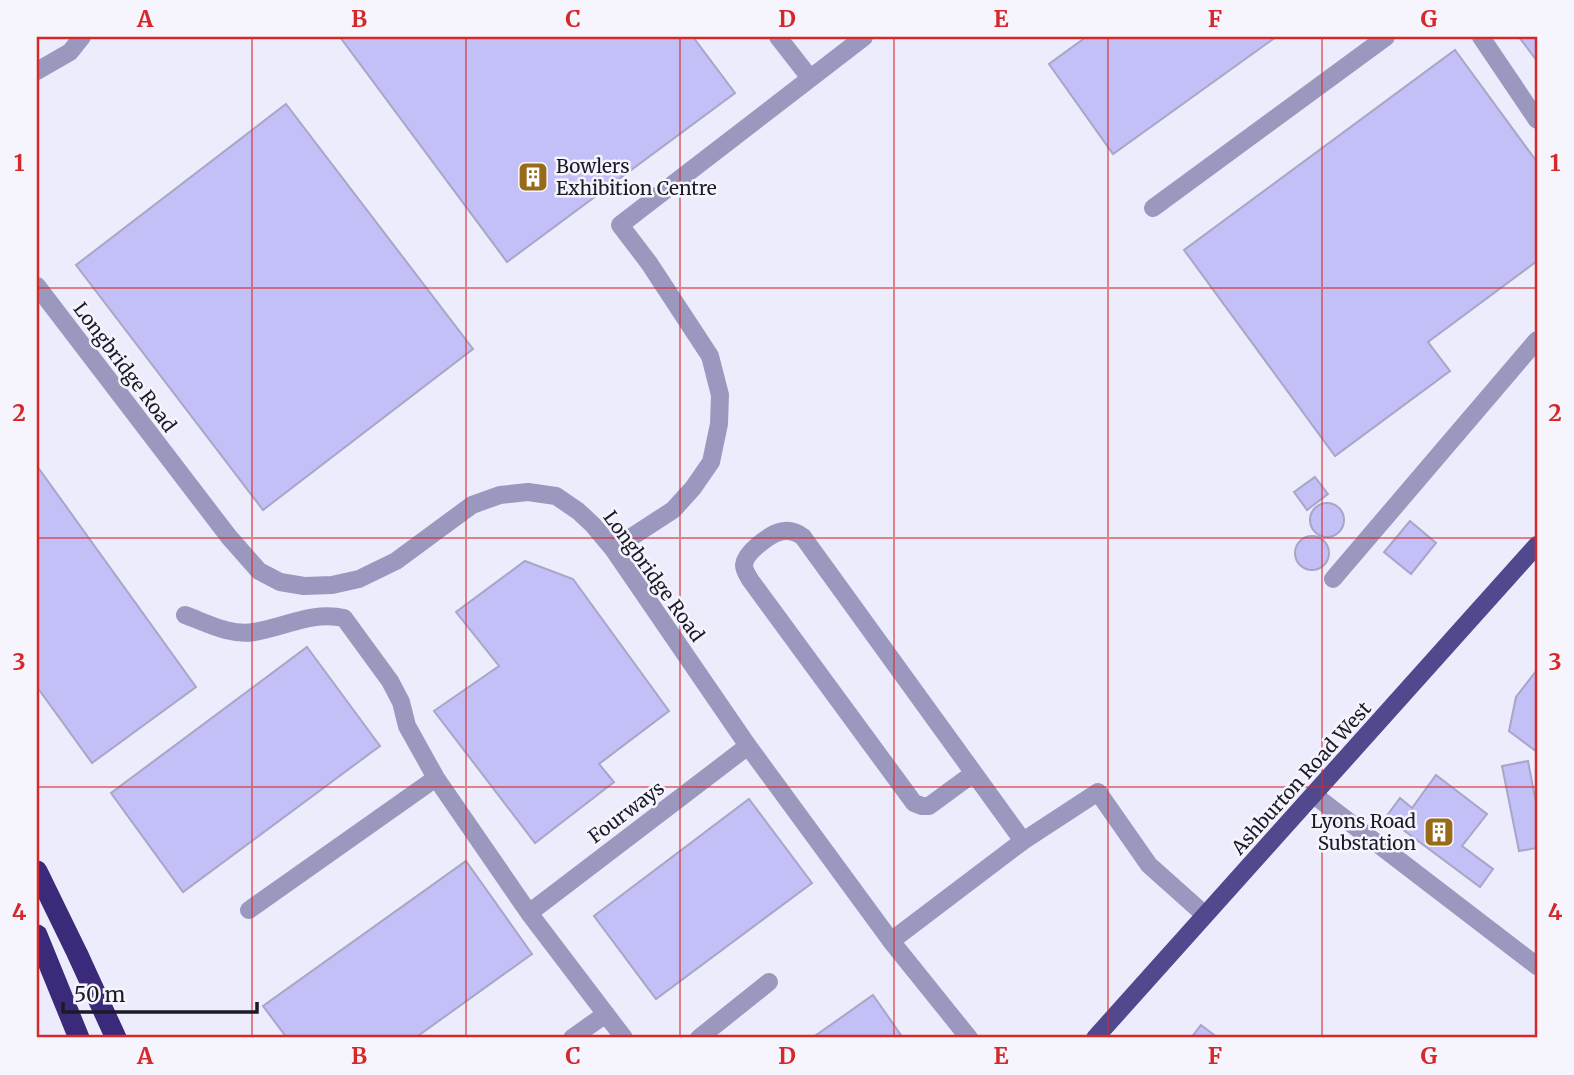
<svg xmlns="http://www.w3.org/2000/svg" width="1574" height="1075" font-family="Merriweather,serif">
  <style>
    .built { fill: #edecfd }
    .building { fill: #c3bff7; stroke: #a8a6c7; stroke-width: 2 }
    .lines { fill: none; stroke-linecap: round; stroke-linejoin: round }
    .minor { stroke: #9a98bf; stroke-width: 18 }
    .major { stroke: #51488d; stroke-width: 18 }
    .highway { stroke: #3a2a79; stroke-width: 21 }
    .grid { fill: none; stroke: #d62828; stroke-width: 2; stroke-opacity: 0.55 }
    .labels { text-anchor: middle; dominant-baseline: central; stroke-width: 5; stroke-linejoin: round; paint-order: stroke }
    .poi-label { font-size: 19px; fill: #1b1b27; stroke: #f6f5fd; text-anchor: start }
    .street-label { font-size: 19px; fill: #1b1b27; stroke: #f6f5fd }
    .neatline { fill: none; stroke: #d62828; stroke-width: 2.5 }
    .grid-label { font-size: 23px; text-anchor: middle; font-weight: bold; fill: #d62828 }
  </style>
  <rect width="100%" height="100%" fill="#f6f5fd"/>
  <path class="built" d="M37 37H1537V1038H37Z"/>
  <path class="building" d="M340 37H693L735 93 507 262Z
    M1086 37H1276L1113 154 1049 64Z
    M1519 37H1537V61Z
    M1455 50 1537 162V261L1428 342 1450 371 1335 456 1184 250Z
    M286 104 473 349 263 510 76 265Z
    M37 466 196 687 92 763 37 687Z
    M1315 477 1328 494 1307 510 1294 492Z
    M1310 520a17 17 0 1 1 34 0a17 17 0 1 1-34 0Z
    M1410 521 1436 543 1411 574 1384 552Z
    M1295 553a17 17 0 1 1 34 0a17 17 0 1 1-34 0Z
    M525 561 573 579 669 711 599 764 614 782 535 843 434 711 499 666 456 612Z
    M307 647 380 746 183 892 111 793Z
    M1537 670V752L1509 731 1516 697Z
    M1528 761 1537 808V848L1519 851 1502 766Z
    M1436 775 1487 814 1462 846 1493 869 1480 887 1386 817 1400 798 1412 808Z
    M749 799 812 883 656 999 594 916Z
    M466 861 532 954 415 1038H287L263 1006Z
    M873 995 903 1038H812Z
    M1201 1025 1218 1038H1191Z"/>
  <g class="lines">
    <path class="minor" d="M778 37 810 78
      M1481 37 1537 120
      M37 71 70 52 82 37
      M1153 208 1386 37
      M37 286 229 537 259 571 280 582 304 586 332 585 359 579 396 561 472 505 500 495 528 492 556 496 578 511 593 525 613 549 748 746 891 941 969 1038
      M613 549 673 510 693 488 711 462 719 424 720 395 710 356 649 263 620 225 864 37
      M1333 579 1537 340
      M185 615C207 623 230 636 254 632 285 627 312 611 344 618L390 681 401 702 407 726 436 778 529 913 624 1038
      M1314 795 1537 966
      M1023 841 1098 792 1149 865 1205 915
      M249 910 436 778
      M529 913 748 746
      M891 941 1023 841 803 537C786 524 771 534 757 546 751 551 745 557 744 565 744 571 748 576 751 581L914 803 922 806H929L974 773
      M572 1038 606 1014
      M699 1038 769 982"/>
    <path class="major" d="M1095 1038 1537 545"/>
    <path class="highway" d="M37 871 77 953 116 1038
      M37 935 79 1038"/>
  </g>
  <path class="grid" d="M252 37V1038M466 37V1038M680 37V1038M894 37V1038M1108 37V1038M1322 37V1038M37 288H1537M37 538H1537M37 787H1537"/>
  <defs>
    <g id="building-square" transform="scale(1.575)"><rect x="-9" y="-9" width="18" height="18" rx="4" fill="#986b1a" stroke="#f6f5fd"/><path d="M-4-6H4V6H1V3H-1V6H-4ZM-2.5-4.3h1.7v1.8h-1.7ZM.8-4.3h1.7v1.8H.8ZM-2.5-1h1.7V.8h-1.7ZM.8-1h1.7V.8H.8Z" fill="#fff"/></g>
  </defs>
  <g fill-rule="evenodd">
    <use href="#building-square" x="533" y="177"/>
    <use href="#building-square" x="1439" y="832"/>
  </g>
  <g class="labels">
    <g class="poi-label">
      <text x="556" y="166">Bowlers<tspan x="556" dy="22">Exhibition Centre</tspan></text>
      <text x="1416" y="821" text-anchor="end">Lyons Road<tspan x="1416" dy="22">Substation</tspan></text>
    </g>
    <g class="street-label">
      <text transform="translate(125 367) rotate(53)">Longbridge Road</text>
      <text transform="translate(654 576) rotate(54)">Longbridge Road</text>
      <text transform="translate(1301 778) rotate(-48)">Ashburton Road West</text>
      <text transform="translate(626 812) rotate(-37)">Fourways</text>
    </g>
  </g>
  <rect width="1574" height="1075" fill="none" stroke="#f6f5fd" stroke-width="77"/>
  <path d="M63 1002v10h194v-10" fill="none" stroke="#1b1b27" stroke-width="3.5"/>
  <text x="74" y="1002" font-size="21" fill="#1b1b27" stroke="#f6f5fd" stroke-width="5" paint-order="stroke">50 m</text>
  <rect x="38" y="38" width="1498" height="998" class="neatline"/>
  <g class="grid-label">
    <text x="145" y="27">A</text>
    <text x="359" y="27">B</text>
    <text x="573" y="27">C</text>
    <text x="787" y="27">D</text>
    <text x="1001" y="27">E</text>
    <text x="1215" y="27">F</text>
    <text x="1429" y="27">G</text>
    <text x="19" y="171">1</text>
    <text x="1555" y="171">1</text>
    <text x="19" y="421">2</text>
    <text x="1555" y="421">2</text>
    <text x="19" y="670">3</text>
    <text x="1555" y="670">3</text>
    <text x="19" y="920">4</text>
    <text x="1555" y="920">4</text>
    <text x="145" y="1064">A</text>
    <text x="359" y="1064">B</text>
    <text x="573" y="1064">C</text>
    <text x="787" y="1064">D</text>
    <text x="1001" y="1064">E</text>
    <text x="1215" y="1064">F</text>
    <text x="1429" y="1064">G</text>
  </g>
</svg>
